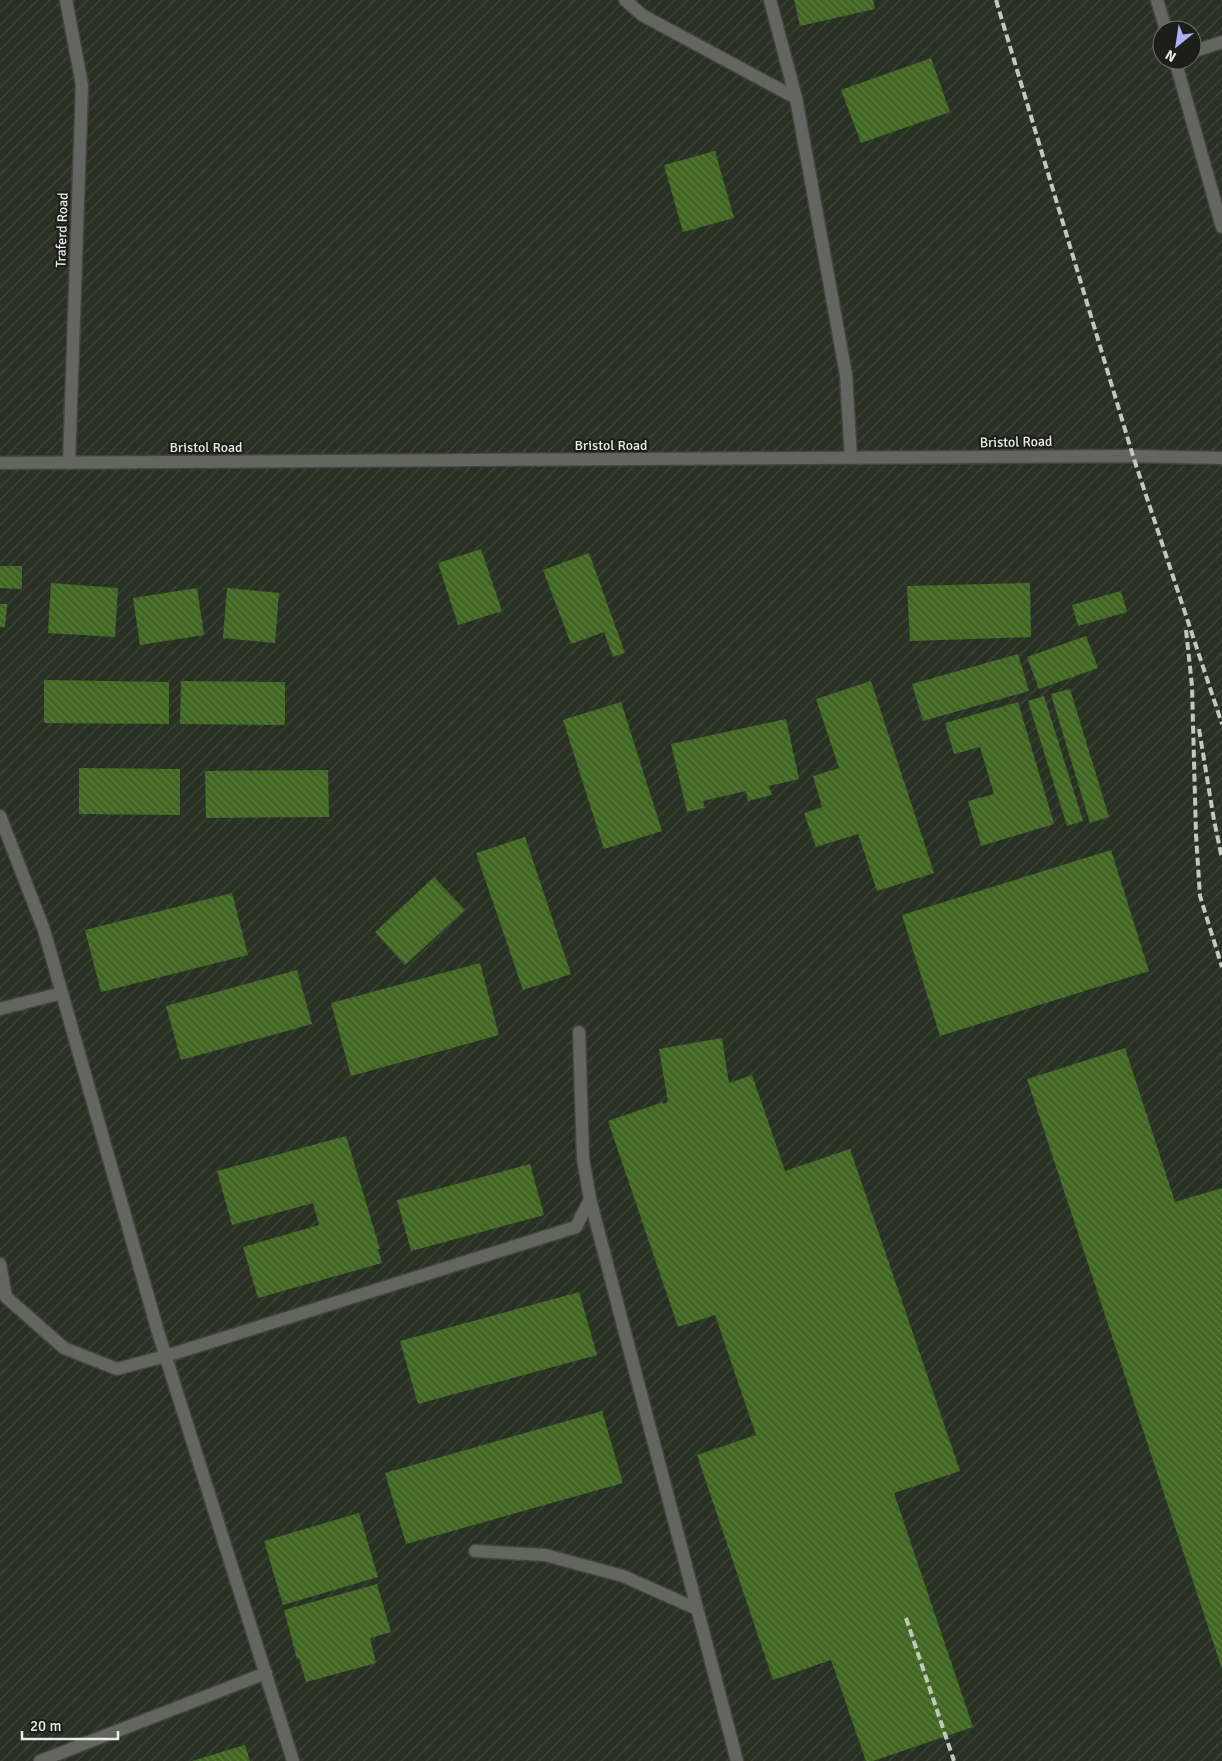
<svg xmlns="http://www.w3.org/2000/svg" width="1222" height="1761" font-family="Signika,sans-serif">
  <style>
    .industrial { fill: url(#industrial-furrows); fill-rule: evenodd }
    .building { fill: url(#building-back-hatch) }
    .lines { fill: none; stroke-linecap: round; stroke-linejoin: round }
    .lane-casing { stroke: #42453f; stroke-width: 15 }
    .street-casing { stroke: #42453f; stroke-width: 15 }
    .secondary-casing { stroke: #42453f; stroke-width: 15 }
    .lane { stroke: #61675e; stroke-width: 12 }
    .street { stroke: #61675e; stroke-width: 12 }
    .secondary { stroke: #61675e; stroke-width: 12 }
    .rail { stroke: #c3c7c1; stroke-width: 4; stroke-dasharray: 8 4; stroke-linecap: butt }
    .labels { text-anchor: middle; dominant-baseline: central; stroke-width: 4.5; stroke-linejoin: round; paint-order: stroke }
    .street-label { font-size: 14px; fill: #e8ebe6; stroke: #1a1f17 }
  </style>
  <defs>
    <pattern id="industrial-furrows" width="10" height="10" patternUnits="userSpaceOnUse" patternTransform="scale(1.25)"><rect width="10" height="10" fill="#293124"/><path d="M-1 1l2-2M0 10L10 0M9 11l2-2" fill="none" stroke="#3e4539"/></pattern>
    <pattern id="building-back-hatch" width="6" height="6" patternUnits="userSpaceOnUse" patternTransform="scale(1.25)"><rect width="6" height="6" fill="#3f6721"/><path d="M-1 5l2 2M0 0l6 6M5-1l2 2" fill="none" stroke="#5b7d41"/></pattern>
  </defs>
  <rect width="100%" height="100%" fill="#242821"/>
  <path class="industrial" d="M0 0H1222V1761H0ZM1162 30H1192V60H1162Z"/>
  <path class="building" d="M794 0H873L875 9 800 26Z
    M931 58 950 112 861 143 841 90Z
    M715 151 734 218 683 232 664 165Z
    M481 549 502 611 458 625 438 563Z
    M589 553 625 653 613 657 604 632 571 644 543 570Z
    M0 566H22V589L0 588Z
    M51 583 118 588 115 637 48 633Z
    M1030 583 1031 637 910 641 907 586Z
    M197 588 204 635 140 645 133 598Z
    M227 588 279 593 275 643 223 638Z
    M1121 591 1127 612 1078 626 1072 605Z
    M0 604H7L5 627H0Z
    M1086 636 1098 668 1039 689 1027 657Z
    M1018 654 1029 691 923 721 912 684Z
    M44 680 169 682V724L44 723Z
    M181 681 285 682V725L180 724Z
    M871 681 934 873 877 891 858 834 816 847 804 813 822 807 813 776 839 768 816 699Z
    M1070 689 1109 817 1090 823 1051 694Z
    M1044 696 1083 821 1067 826 1028 701Z
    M621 702 662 831 604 849 563 720Z
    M1018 702 1054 824 981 846 968 801 994 794 980 747 954 754 945 723Z
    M786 719 799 779 769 786 772 795 748 801 746 791 703 801 705 808 687 812 671 744Z
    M79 768 180 769V815L79 814Z
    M328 770 329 817 206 818 205 771Z
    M525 837 571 974 523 990 476 853Z
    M1111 850 1149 971 940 1036 902 915Z
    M434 877 465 910 405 965 375 932Z
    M232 893 248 955 101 992 85 930Z
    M480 963 499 1035 351 1076 331 1003Z
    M297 970 312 1024 181 1060 166 1006Z
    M722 1038 729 1083 752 1075 785 1171 850 1149 960 1471 894 1493 973 1727 873 1761H866L831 1660 773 1680 697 1455 756 1435 715 1315 678 1327 608 1121 663 1102V1104L668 1102 659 1049Z
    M1125 1048 1175 1202 1222 1188V1669L1027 1079Z
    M346 1136 380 1249H378L382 1263 258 1298 243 1247 319 1225 313 1203 232 1225 217 1171Z
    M530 1164 544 1215 411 1251 397 1200Z
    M579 1292 597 1355 418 1404 400 1341Z
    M602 1411 623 1483 406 1544 385 1473Z
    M359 1513 378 1577 283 1605 264 1541Z
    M377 1584 391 1632 370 1638 376 1663 306 1682 299 1658 297 1659 284 1610Z
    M245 1745 250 1761H192Z"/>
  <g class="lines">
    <g class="lane-casing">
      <path id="lane" d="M625 0 642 15 796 98
        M770 0 796 98 846 375 851 458
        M1157 0 1166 30
        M1192 52 1222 42
        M1175 60 1222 227
        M0 816 44 930 158 1332 293 1761
        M0 1009 62 993
        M590 1199 737 1761
        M0 1264 6 1297 64 1348 117 1369 166 1356 576 1227 590 1199 583 1159 579 1032
        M475 1551 545 1555 623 1576 697 1609
        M40 1761 266 1673"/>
    </g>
    <g class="street-casing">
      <path id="street" d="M66 0 82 85 69 463"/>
    </g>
    <g class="secondary-casing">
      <path id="secondary" d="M0 463 1133 456 1222 458"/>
    </g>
    <use href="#lane" class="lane"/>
    <use href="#street" class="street"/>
    <use href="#secondary" class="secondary"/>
    <path class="rail" d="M996 0 1133 456 1222 724
      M1186 630 1192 686 1196 835 1200 896 1222 967
      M1199 729 1214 820 1222 859
      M906 1618 954 1761"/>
  </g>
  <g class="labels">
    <g class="street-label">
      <text transform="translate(62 230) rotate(-88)">Traferd Road</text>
      <text transform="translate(1016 442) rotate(-1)">Bristol Road</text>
      <text x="611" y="445">Bristol Road</text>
      <text x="206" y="447">Bristol Road</text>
    </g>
  </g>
  <g transform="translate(1177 45) rotate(210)"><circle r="24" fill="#1a1f17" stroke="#6c716a"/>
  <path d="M0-4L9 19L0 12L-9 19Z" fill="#afaefa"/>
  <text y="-8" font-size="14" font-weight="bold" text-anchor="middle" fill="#e8ebe6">N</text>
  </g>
  <path d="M22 1731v8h96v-8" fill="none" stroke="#e8ebe6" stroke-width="2.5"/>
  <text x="30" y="1731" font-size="15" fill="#e8ebe6" stroke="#1a1f17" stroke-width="4" paint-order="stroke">20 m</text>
</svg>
